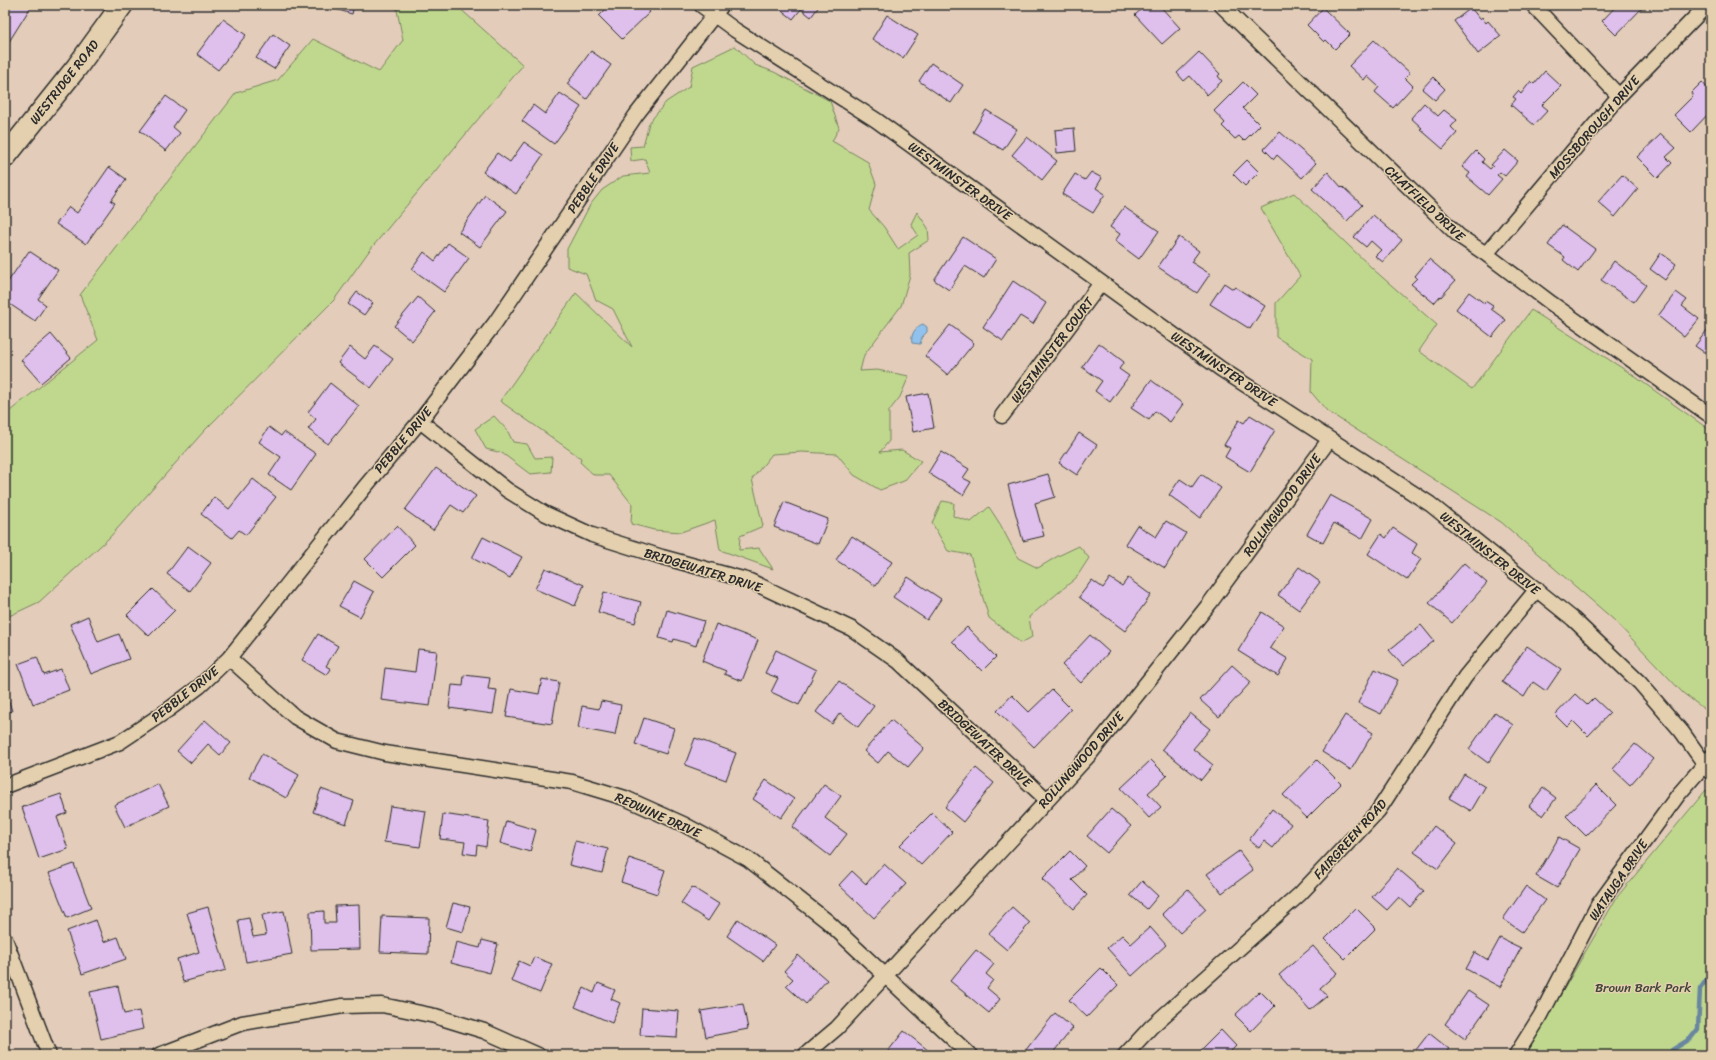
<svg xmlns="http://www.w3.org/2000/svg" width="1716" height="1060" font-family="Sriracha,sans-serif">
  <style>
    .green { fill: #c0d88e; stroke: #76825c }
    .water { fill: #91c2ed; stroke: #68869f }
    .lines { fill: none; stroke-linecap: round; stroke-linejoin: round }
    .stream { stroke: #68869f; stroke-width: 4.5 }
    .building { fill: #dfbfec; stroke: #2b2b2b }
    .minor-casing { stroke: #2b2b2b; stroke-width: 17 }
    .secondary-casing { stroke: #2b2b2b; stroke-width: 24 }
    .minor { stroke: #e4d0ae; stroke-width: 14 }
    .secondary { stroke: #e4d0ae; stroke-width: 21 }
    .labels { text-anchor: middle; dominant-baseline: central; stroke-width: 3; stroke-linejoin: round; paint-order: stroke }
    .street-label { font-size: 13px; fill: #2b2b2b; stroke: #e4d0ae }
    .park-label { font-size: 13px; fill: #41453a; stroke: #e4d0ae }
  </style>
  <rect width="100%" height="100%" fill="#e3cdba"/>
  <filter id="ink" filterUnits="userSpaceOnUse"><feTurbulence type="fractalNoise" baseFrequency=".025" numOctaves="2"/><feDisplacementMap in="SourceGraphic" scale="8" xChannelSelector="R" yChannelSelector="G"/><feConvolveMatrix kernelMatrix="1 2 1 2 8 2 1 2 1" color-interpolation-filters="sRGB"/></filter>
  <g filter="url(#ink)">
    <path class="green" d="M396 5H456L523 65 369 251 334 300 205 430 109 538 39 602 5 618V415L98 340 80 295 236 93 278 80 313 39 379 72 403 40Z
      M735 46 755 65 774 72 830 101 839 128 832 141 868 162 876 184 869 210 884 227 898 249 918 235 911 224 917 212 928 228 929 240 909 253 910 275 901 306 864 355 860 371 877 370 909 376 900 397 889 411V441L880 452 902 450 921 461 904 481 880 490 854 475 837 454 802 452 772 454 752 479 763 526 740 536 739 550 759 548 773 569 720 550 715 520 681 532 654 530 631 524 632 504 609 475H594L580 462 581 458 500 401 576 293 632 347 613 309 596 300 586 274 567 267V249L590 205 602 190 623 176 650 173 645 159 631 161 630 147 643 146 649 123 666 102 689 87 693 66Z
      M1294 193 1374 270 1437 325 1419 351 1472 389 1531 310 1630 373 1711 431V710L1708 712 1683 693 1613 619 1501 522 1327 411 1311 392 1312 359 1276 337V303L1300 276 1261 208Z
      M494 416 507 430 513 442 527 444 535 458 552 457 551 472 530 474 502 453 486 449 475 429Z
      M942 501 954 503 953 516 971 522 989 507 1000 524 1018 558 1038 568 1058 556 1079 546 1089 558 1076 578 1029 617 1032 637 1021 643 989 618 970 555 948 551 932 523Z
      M1706 790 1711 799V1055H1526L1617 897Z"/>
    <path class="water" d="M923 324 927 327V332L922 337 920 344 912 343C910 335 916 326 923 324Z"/>
    <g class="lines">
      <path class="stream" d="M1672 1055V1050L1690 1039 1698 1029 1700 989 1711 973"/>
    </g>
    <path class="building" d="M5 5H32L5 48Z
      M333 5H354L352 14 332 8Z
      M610 5H643L650 12 622 39 599 16Z
      M775 5H820L811 17 801 9 793 19Z
      M1146 5H1159L1180 28 1162 44 1135 15Z
      M1617 5 1644 6 1616 35 1602 21Z
      M1323 8 1350 34 1335 49 1326 40 1324 42 1307 25Z
      M1471 8 1480 19 1482 17 1486 23 1488 21 1501 36 1478 54 1454 21Z
      M887 15 918 35 903 58 872 39Z
      M223 19 246 35 218 70 197 54Z
      M273 34 290 46 274 69 256 58Z
      M1374 40 1410 73 1405 78 1413 86 1393 108 1375 92 1379 87 1367 76 1364 80 1349 66Z
      M591 51 611 65 587 99 567 84Z
      M1199 52 1220 74 1218 76 1222 81 1207 95 1190 76 1184 81 1177 73Z
      M931 63 963 85 951 103 919 81Z
      M1545 71 1561 86 1542 105 1548 110 1534 125 1511 105 1516 99 1513 97 1518 91 1521 94 1531 81 1534 84Z
      M1433 77 1445 89 1435 100 1422 89Z
      M1243 82 1256 95 1243 108 1260 125 1244 141 1239 136 1235 139 1222 126 1225 123 1214 111Z
      M1702 82 1711 92V111L1691 132 1674 115 1693 96 1691 93Z
      M560 93 581 107 554 144 522 121 533 105 545 114Z
      M166 96 185 110 173 127 180 133 166 151 140 131Z
      M1424 103 1438 116 1444 110 1457 120 1451 127 1457 133 1443 149 1420 129 1422 128 1411 118Z
      M986 110 1017 129 1003 150 973 132Z
      M1074 128 1076 151 1057 153 1055 130Z
      M1280 132 1316 163 1302 178 1277 155 1274 159 1264 149Z
      M1661 134 1676 148 1666 157 1672 163 1658 178 1637 157Z
      M1027 137 1057 161 1042 180 1012 155Z
      M524 142 543 155 516 194 483 172 497 153 510 162Z
      M1505 150 1518 161 1505 176 1500 172 1497 175 1502 179 1488 195 1467 177 1470 173 1462 167 1476 151 1484 159 1482 162 1490 169 1493 166 1491 165Z
      M1247 160 1259 172 1245 186 1233 174Z
      M109 167 126 179 111 201 115 203 86 244 56 224 69 207 77 213Z
      M1091 172 1102 178 1096 188 1105 194 1093 213 1062 194 1075 174 1085 180Z
      M1328 172 1342 188 1343 187 1362 205 1347 221 1312 189Z
      M1622 175 1638 189 1615 217 1598 202Z
      M485 195 507 211 480 247 459 232Z
      M1124 207 1159 231 1139 259 1115 241 1120 234 1110 227Z
      M1373 215 1402 240 1383 262 1375 256 1381 250 1371 241 1366 247 1354 237Z
      M1562 225 1595 249 1578 272 1563 260 1565 257 1548 245Z
      M963 237 996 259 984 278 965 266 949 290 934 280Z
      M1179 237 1199 251 1191 262 1210 274 1197 293 1158 267Z
      M448 243 469 258 444 292 412 269 424 252 435 261Z
      M29 251 58 270 38 299 46 305 35 321 5 301V286Z
      M1661 253 1676 264 1665 280 1650 269Z
      M1429 259 1455 281 1441 297 1440 296 1434 303 1411 284 1417 278 1415 276Z
      M1614 261 1646 285 1634 302 1601 280Z
      M1013 281 1046 303 1033 324 1020 316 1003 341 983 327Z
      M1224 283 1233 289 1235 287 1265 306 1250 329 1210 304Z
      M357 292 373 303 364 315 348 304Z
      M1469 292 1484 303 1485 301 1493 306 1491 309 1506 320 1492 337 1456 309Z
      M1676 292 1687 300 1682 306 1699 319 1684 337 1658 316Z
      M418 297 435 312 412 341 394 326Z
      M950 325 974 343 948 375 925 356Z
      M1711 325V357L1695 346Z
      M51 334 71 358 41 383 21 360Z
      M1099 343 1124 362 1119 369 1129 376 1110 402 1095 391 1102 381 1082 367Z
      M375 346 393 359 371 388 338 363 350 347 365 359Z
      M1151 380 1183 404 1170 422 1155 411 1149 420 1131 408Z
      M330 383 359 406 328 444 308 429 316 419 308 412Z
      M928 393 934 428 913 432 906 397Z
      M1250 415 1275 430 1250 472 1225 457 1230 448 1224 445 1239 420 1244 423Z
      M269 427 281 436 284 432 316 454 291 490 269 475 281 457 259 442Z
      M1079 433 1097 445 1077 475 1059 463Z
      M941 452 969 469 963 478 971 482 963 495 928 473Z
      M436 468 476 496 463 513 451 505 433 530 405 510Z
      M1048 474 1055 497 1035 503 1044 536 1023 541 1008 485Z
      M1201 474 1221 488 1200 518 1169 495 1180 479 1192 487Z
      M253 479 276 497 246 535 239 530 232 538 201 514 214 497 229 509Z
      M1330 495 1373 519 1362 539 1334 523 1323 543 1307 534Z
      M784 502 828 519 818 544 774 527Z
      M1166 521 1186 533 1165 568 1125 544 1137 525 1156 537Z
      M397 526 415 545 383 577 365 559Z
      M1393 528 1417 544 1412 553 1421 559 1407 580 1368 554 1381 534 1386 538Z
      M852 536 892 562 876 586 836 560Z
      M483 537 522 557 510 578 472 558Z
      M188 546 211 563 190 591 167 574Z
      M1464 563 1487 583 1452 623 1429 603Z
      M1299 567 1320 582 1299 610 1278 595Z
      M545 568 584 585 575 606 535 589Z
      M908 577 941 599 927 620 893 597Z
      M1110 578 1122 586 1128 578 1151 595 1125 631 1079 597 1092 580 1103 588Z
      M354 581 374 592 360 617 339 606Z
      M153 589 175 610 149 636 127 615Z
      M604 592 641 602 635 623 598 612Z
      M667 610 704 621 696 646 674 639 673 642 659 638Z
      M1262 612 1284 626 1270 648 1288 659 1278 676 1238 651Z
      M88 616 98 642 119 634 129 659 91 674 70 624Z
      M716 624 758 640 742 681 724 674 726 671 702 661Z
      M1421 625 1434 641 1403 666 1389 650Z
      M967 627 996 657 982 671 952 641Z
      M318 634 338 646 326 666 331 669 327 675 302 660Z
      M1090 635 1109 652 1081 683 1062 665Z
      M1527 646 1561 669 1546 691 1533 682 1524 697 1502 682Z
      M418 649 437 651 430 706 381 700 385 668 415 672Z
      M776 650 816 670 799 705 771 692 778 678 765 673Z
      M37 657 44 675 61 669 69 690 33 704 18 664Z
      M1232 665 1251 682 1219 717 1200 700Z
      M1375 669 1398 680 1381 714 1358 703Z
      M464 675 490 678 488 689 497 690 493 714 449 708 452 685 463 686Z
      M542 679 559 682 552 724 506 717 511 689 539 694Z
      M839 681 874 706 858 727 840 713 832 724 816 712Z
      M5 690 12 711 5 713Z
      M1052 690 1071 709 1034 747 997 711 1012 695 1029 712Z
      M1575 694 1587 705 1594 698 1610 713 1588 736 1573 721 1567 727 1555 715Z
      M601 701 621 705 615 735 578 728 582 706 599 709Z
      M1495 712 1513 725 1488 763 1469 749Z
      M1190 713 1210 729 1193 749 1213 765 1201 780 1162 749Z
      M1345 715 1373 733 1351 770 1322 752Z
      M644 718 674 728 666 754 635 744Z
      M205 720 231 743 220 755 208 744 191 763 177 751Z
      M891 720 924 748 908 767 888 751 878 763 864 751Z
      M695 738 736 753 726 780 685 765Z
      M1635 744 1653 759 1630 785 1613 769Z
      M262 754 299 775 286 798 249 777Z
      M1151 760 1167 776 1148 793 1161 807 1149 818 1121 788Z
      M1317 760 1341 784 1307 818 1283 795Z
      M976 768 994 783 963 822 945 807Z
      M1464 774 1485 787 1471 811 1449 798Z
      M766 780 794 799 781 818 753 799Z
      M158 784 169 806 125 827 114 805Z
      M824 784 841 796 825 818 847 834 830 856 792 827Z
      M1596 785 1616 805 1586 836 1566 816Z
      M1543 788 1556 798 1543 816 1529 806Z
      M321 789 354 801 346 824 313 812Z
      M61 794 67 813 57 817 68 849 39 859 22 807Z
      M390 806 426 811 420 847 384 842Z
      M1111 809 1131 826 1107 853 1087 836Z
      M1272 809 1291 824 1273 848 1264 841 1259 848 1249 840Z
      M932 813 952 832 921 865 900 845Z
      M443 814 489 821 486 847 477 845 476 855 463 853 465 842 440 839Z
      M506 821 536 830 530 852 500 843Z
      M1434 826 1457 844 1438 869 1414 852Z
      M1559 837 1580 849 1557 888 1536 876Z
      M575 841 608 849 602 873 569 865Z
      M1070 851 1085 866 1072 880 1087 895 1074 909 1042 879Z
      M1239 851 1253 870 1222 893 1207 874Z
      M629 858 665 870 657 894 621 882Z
      M74 864 91 908 67 918 49 873Z
      M884 864 906 884 874 918 839 885 852 871 866 884Z
      M1397 868 1424 891 1410 907 1399 897 1387 910 1372 897Z
      M1142 881 1158 896 1147 909 1130 895Z
      M1526 886 1545 900 1522 932 1503 919Z
      M692 887 719 904 708 921 681 903Z
      M1188 889 1206 909 1180 933 1162 914Z
      M453 903 470 907 463 932 446 927Z
      M359 905 360 949 311 950 310 912 324 911V923H336L335 906Z
      M208 907 226 970 183 982 177 959 199 952 187 913Z
      M1012 907 1030 923 1007 950 988 934Z
      M1356 908 1376 928 1345 959 1325 939Z
      M284 911 292 954 246 962 238 920 249 918 253 937 266 935 262 915Z
      M382 916 429 918 428 954 380 952Z
      M738 919 775 945 763 961 727 936Z
      M96 920 104 942 118 937 126 959 82 974 67 931Z
      M1150 927 1166 945 1132 976 1107 948 1122 935 1131 944Z
      M1500 938 1521 948 1500 987 1466 969 1475 952 1488 960Z
      M482 940 498 944 490 973 451 963 456 942 480 948Z
      M1313 946 1337 973 1320 988 1327 996 1310 1010 1279 975Z
      M976 950 994 964 986 974 993 980 987 988 1000 999 989 1013 950 981Z
      M798 955 827 980 806 1004 786 986 793 979 784 971Z
      M534 957 552 964 540 993 511 981 519 961 530 966Z
      M1101 968 1118 985 1087 1017 1069 1000Z
      M598 983 615 990 611 999 620 1003 612 1023 575 1007 584 988 594 993Z
      M118 986 124 1014 139 1011 143 1029 101 1039 90 992Z
      M1260 991 1275 1006 1251 1031 1235 1015Z
      M1468 991 1489 1005 1465 1039 1445 1024Z
      M743 1004 748 1029 706 1037 701 1011Z
      M642 1008 679 1011 677 1037 640 1035Z
      M1055 1013 1073 1028 1051 1055H1030L1025 1051Z
      M1221 1030 1236 1046 1227 1055H1196Z
      M904 1031 934 1055H885Z
      M1429 1033 1449 1049 1443 1055H1412Z"/>
    <g class="lines">
      <g class="minor-casing">
        <path id="minor" d="M701 5 735 30 876 120 1221 369 1430 504 1573 619 1640 683 1682 732 1711 773
          M1221 5 1459 236 1486 254 1551 303 1711 416
          M1533 5 1619 96
          M1486 254 1619 96 1707 5
          M1002 416 1101 283
          M420 421 507 490 544 513 592 535 662 557 750 581 852 629 898 661 1047 800
          M229 658 295 717 337 741 385 753 572 782 625 798 683 824 748 859 827 921 970 1055
          M5 786 120 742 168 710 200 686 229 658 364 488 420 421 495 323 636 115 722 5
          M5 939 49 1055
          M159 1055 242 1023 343 1006 382 1005 435 1016 484 1031 538 1055
          M805 1055 837 1028 1090 754 1210 603 1329 440
          M1125 1055 1151 1027 1300 894 1378 811 1465 677 1537 589
          M1516 1055 1541 1015 1598 905 1678 795 1711 757"/>
      </g>
      <g class="secondary-casing">
        <path id="secondary" d="M5 157 77 67 122 5"/>
      </g>
      <use href="#minor" class="minor"/>
      <use href="#secondary" class="secondary"/>
    </g>
  </g>
  <g class="labels">
    <g class="street-label">
      <text transform="translate(64 82) rotate(-52)">WESTRIDGE ROAD</text>
      <text transform="translate(1594 127) rotate(-49)">MOSSBOROUGH DRIVE</text>
      <text transform="translate(593 178) rotate(-56)">PEBBLE DRIVE</text>
      <text transform="translate(960 181) rotate(36)">WESTMINSTER DRIVE</text>
      <text transform="translate(1425 203) rotate(43)">CHATFIELD DRIVE</text>
      <text transform="translate(1052 350) rotate(-53)">WESTMINSTER COURT</text>
      <text transform="translate(1224 369) rotate(34)">WESTMINSTER DRIVE</text>
      <text transform="translate(403 440) rotate(-50)">PEBBLE DRIVE</text>
      <text transform="translate(1282 505) rotate(-54)">ROLLINGWOOD DRIVE</text>
      <text transform="translate(1490 553) rotate(39)">WESTMINSTER DRIVE</text>
      <text transform="translate(703 570) rotate(17)">BRIDGEWATER DRIVE</text>
      <text transform="translate(185 694) rotate(-38)">PEBBLE DRIVE</text>
      <text transform="translate(985 743) rotate(43)">BRIDGEWATER DRIVE</text>
      <text transform="translate(1081 760) rotate(-49)">ROLLINGWOOD DRIVE</text>
      <text transform="translate(658 815) rotate(24)">REDWINE DRIVE</text>
      <text transform="translate(1350 839) rotate(-48)">FAIRGREEN ROAD</text>
      <text transform="translate(1618 880) rotate(-56)">WATAUGA DRIVE</text>
    </g>
    <g class="park-label">
      <text x="1643" y="987">Brown Bark Park</text>
    </g>
  </g>
  <rect width="1716" height="1060" fill="none" stroke="#e4d0ae" stroke-width="20"/>
  <rect x="10" y="10" width="1696" height="1040" fill="none" stroke="#2b2b2b" stroke-width="1.5" filter="url(#ink)"/>
</svg>
